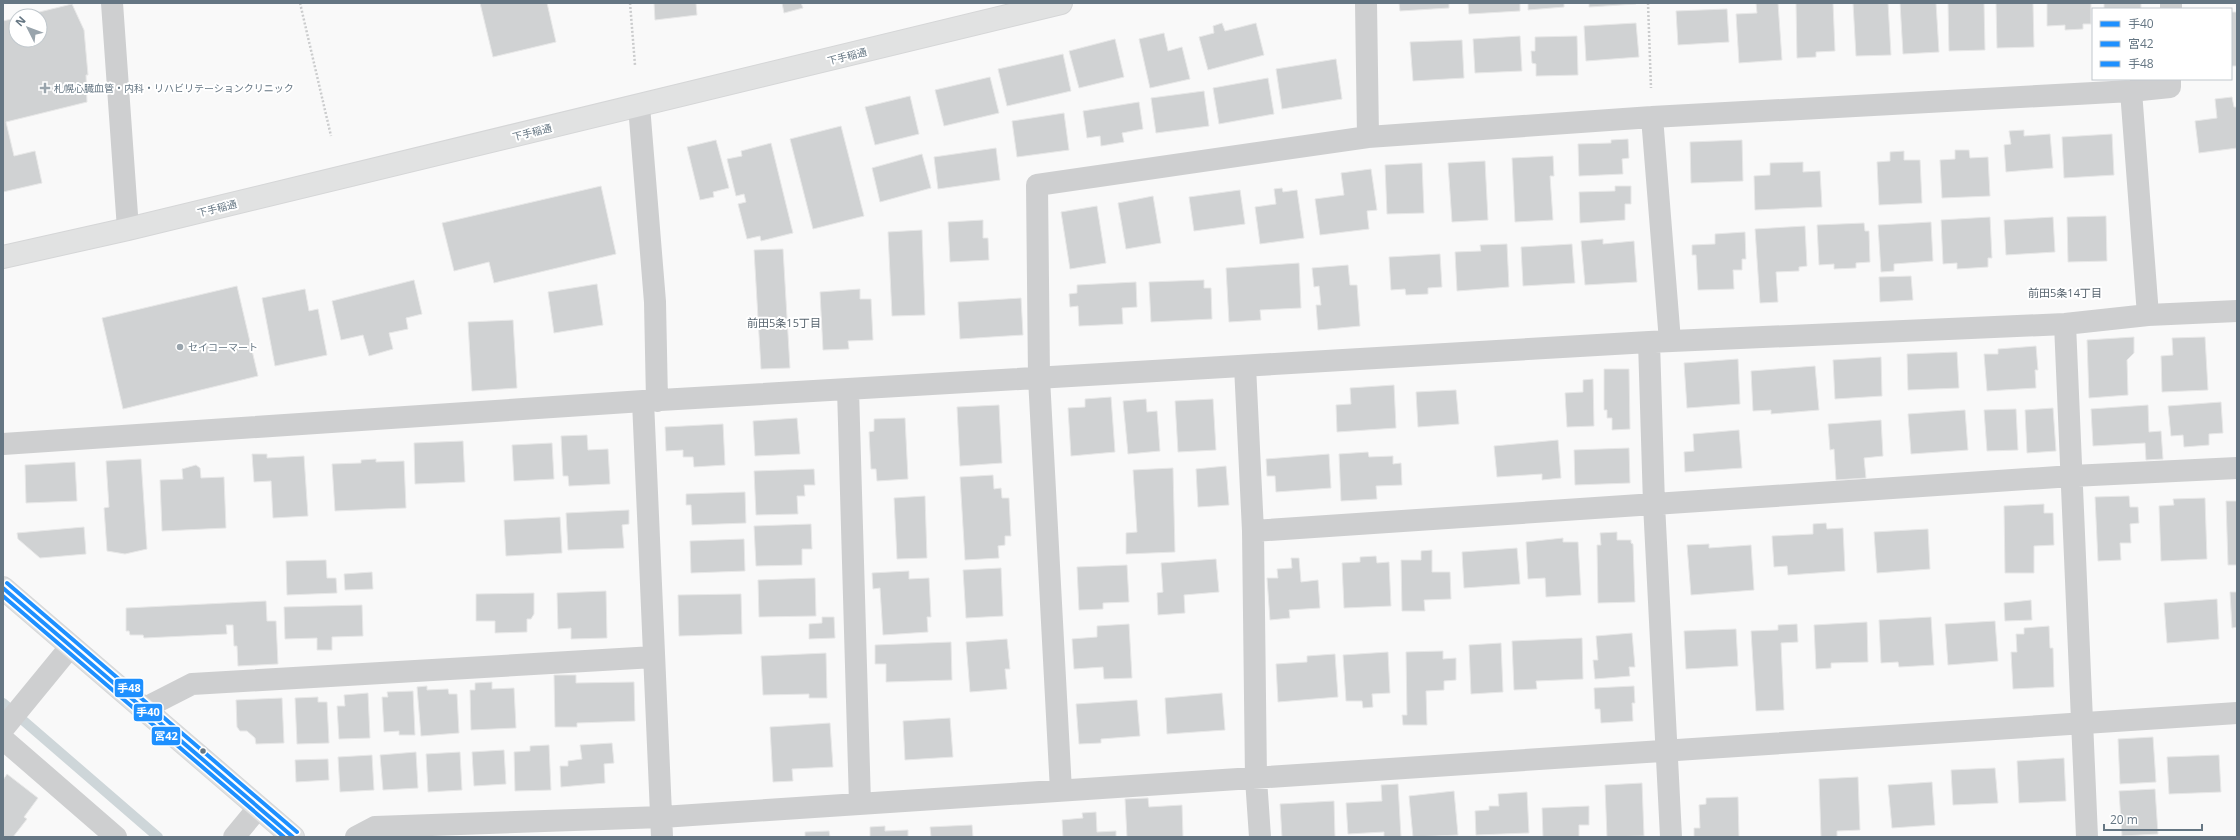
<svg xmlns="http://www.w3.org/2000/svg" width="2240" height="840" font-family="'Open Sans','Noto Sans JP',sans-serif">
  <style>
    .lines { fill: none; stroke-linecap: round; stroke-linejoin: round }
    .stream { stroke: #ced6d9; stroke-width: 10 }
    .building { fill: #d0d2d3; stroke: #e8e8e8 }
    .secondary-casing { stroke: #d5d6d7; stroke-width: 24 }
    .path { stroke: #cbcccd; stroke-width: 2.5; stroke-dasharray: 2 2; stroke-linecap: butt }
    .street { stroke: #cecfd0; stroke-width: 22 }
    .secondary { stroke: #e1e2e2; stroke-width: 22 }
    .bus-1-casing { stroke: #fff; stroke-width: 7 }
    .bus-2-casing { stroke: #fff; stroke-width: 7 }
    .bus-3-casing { stroke: #fff; stroke-width: 7 }
    .bus-1 { stroke: #1e90ff; stroke-width: 4 }
    .bus-2 { stroke: #1e90ff; stroke-width: 4 }
    .bus-3 { stroke: #1e90ff; stroke-width: 4 }
    .poi-dot { fill: #99a4ac; stroke: #fff; stroke-width: 1.5 }
    .bus-dot { fill: #657683; stroke: #fff; stroke-width: 1.5 }
    .labels { text-anchor: middle; dominant-baseline: central; stroke-width: 4; stroke-linejoin: round; paint-order: stroke }
    .street-label { font-size: 10px; fill: #657683; stroke: #fff }
    .poi-label { font-size: 10px; fill: #657683; stroke: #fff; text-anchor: start }
    .neighbourhood-label { font-size: 11px; fill: #57646e; stroke: #fff }
    .line-badge { stroke: #fff; stroke-width: 1.5 }
    .badge-label { font-size: 11px; text-anchor: middle; font-weight: bold; fill: #fff }
  </style>
  <rect width="100%" height="100%" fill="#f9f9f9"/>
  <g class="lines">
    <path class="stream" d="M3 703 158 837"/>
  </g>
  <path class="building" d="M480 3H547L556 42 493 57Z
    M654 3H696L697 15 655 20Z
    M782 3H801L803 8 784 13Z
    M1399 3H1449V8L1400 11Z
    M1468 3H1520V11L1469 14Z
    M1528 3H1564V7L1528 10Z
    M1589 3H1636V4L1589 7Z
    M1756 3H1778L1782 60 1739 63 1736 14 1757 13Z
    M1796 3H1833L1835 51 1816 52V57L1797 58Z
    M1853 3H1888L1891 55 1856 56Z
    M1900 3H1936L1939 52 1903 54Z
    M1948 3H1984L1985 50 1949 51Z
    M1996 3H2033L2034 47 1997 48Z
    M2047 3H2091V24H2083V29L2065 30V25L2047 26Z
    M2104 3H2141V9H2104Z
    M72 4 84 30 88 75H86L87 102 6 122 14 156 35 151 42 183 3 192V21L16 18V40H40V16H23Z
    M1727 9 1729 42 1678 45 1676 11Z
    M2231 12H2237V66H2231Z
    M1222 23 1225 31 1256 23 1264 55 1208 70 1199 37 1214 33 1213 26Z
    M1636 23 1639 57 1586 61 1584 26Z
    M1164 33 1168 51 1182 47 1190 79 1150 88 1139 39Z
    M1520 36 1522 71 1475 73 1473 39Z
    M1577 36 1578 75 1536 76V64L1532 63 1531 51H1535V37Z
    M1115 39 1124 77 1079 88 1069 51Z
    M1462 40 1464 78 1413 81 1410 42Z
    M1063 54 1071 91 1007 106 998 69Z
    M1336 59 1342 99 1282 109 1276 69Z
    M990 77 999 113 944 126 935 90Z
    M1268 78 1274 114 1219 124 1213 88Z
    M1204 91 1209 126 1156 133 1151 98Z
    M910 96 919 134 875 145 865 107Z
    M2232 97 2234 107H2237V148L2199 153 2195 121 2217 118 2215 99Z
    M1139 102 1143 129 1122 133 1124 142 1101 146 1100 136 1087 138 1083 111Z
    M1064 113 1069 150 1017 157 1012 121Z
    M841 126 864 216 813 229 790 139Z
    M2024 130V136L2050 134 2053 168 2006 172 2004 145 2011 144 2009 131Z
    M2112 134 2114 175 2064 178 2062 137Z
    M1628 139 1629 158 1622 159 1623 174 1579 176 1578 144 1611 143V140Z
    M716 140 729 188 713 192 714 197 700 200 687 147Z
    M1742 140 1743 181 1691 183 1690 142Z
    M771 143 793 233 761 241 760 236 747 239 738 204 746 202 744 194 736 196 727 159 742 156 741 151Z
    M996 148 1000 180 938 189 934 157Z
    M1955 150H1969L1970 158 1988 157 1990 196 1942 198 1940 160 1955 159Z
    M1904 151V160H1920L1922 203 1879 205 1877 162 1890 161V152Z
    M922 154 931 188 880 202 872 168Z
    M1553 156 1554 176H1550L1553 220 1515 222 1512 158Z
    M1485 161 1488 220 1452 222 1448 163Z
    M1803 162V172L1820 171 1822 207 1755 210 1754 176 1770 175V163Z
    M1422 163 1424 213 1387 214 1385 165Z
    M1371 169 1377 210 1367 211 1369 229 1320 235 1315 199 1344 195 1341 173Z
    M601 186 616 254 494 283 489 262 454 271 442 223Z
    M1615 186H1631V204H1625V220L1580 223 1579 192 1615 191Z
    M1282 188 1283 192 1297 190 1304 238 1260 244 1255 207 1276 204 1274 189Z
    M1240 190 1245 224 1194 231 1189 197Z
    M1153 196 1161 243 1126 249 1118 203Z
    M1097 206 1106 263 1070 269 1061 212Z
    M2106 216 2107 261 2068 262 2067 217Z
    M1990 217 1992 258H1988V267L1957 269V263L1943 264 1941 220Z
    M2053 217 2055 252 2006 255 2004 220Z
    M983 220V238H988L989 260 950 262 948 222Z
    M1931 222 1933 261 1894 264V271L1881 272 1878 225Z
    M1864 223 1865 231H1869L1870 262 1856 263V268L1834 269V264L1819 265 1817 225Z
    M1805 226 1807 266 1799 267V271L1776 272 1778 302 1760 303 1755 229Z
    M922 230 925 315 892 316 888 232Z
    M1745 232 1746 259H1742V270H1733L1734 289 1698 290 1696 255H1692V245L1715 244V234Z
    M1603 239V244L1634 241 1637 282 1585 285 1581 241Z
    M1507 244 1509 287 1457 291 1455 252 1481 251 1480 245Z
    M1572 244 1575 283 1523 286 1521 247Z
    M783 249 790 368 761 369 754 250Z
    M1440 254 1442 287 1428 288V294L1406 295 1405 289 1391 290 1389 257Z
    M1299 263 1301 308 1260 310 1261 320 1229 322 1226 268Z
    M1348 265 1350 285H1357L1360 326 1318 330 1316 305H1321L1319 286 1314 287 1312 268Z
    M1911 276 1913 300 1880 302 1879 277Z
    M414 280 422 314 406 318 408 329 389 333 393 349 369 356 363 335 341 340 332 301Z
    M1204 280V288H1211L1212 319 1151 322 1149 282Z
    M1136 282 1137 307 1122 308 1123 324 1079 326 1078 306 1070 307 1069 294 1077 293V285Z
    M597 284 603 325 554 333 548 292Z
    M237 286 258 376 123 409 102 318Z
    M305 289 309 311 318 309 327 355 275 366 262 298Z
    M860 289V299H871L873 340 848 341 849 349 823 350 820 292Z
    M1021 298 1023 335 960 339 958 302Z
    M513 320 517 388 472 391 468 322Z
    M2134 337V353L2127 360 2128 395 2089 398 2087 340Z
    M2205 337 2208 390 2162 392 2161 356 2173 355 2172 338Z
    M2036 346 2038 370H2035L2036 388 1987 391 1984 354H1998V349Z
    M1957 352 1959 388 1908 390 1907 354Z
    M1881 357 1882 396 1835 399 1833 360Z
    M1738 359 1740 404 1687 408 1684 363Z
    M1815 366 1819 410 1771 414V410L1753 411 1751 371Z
    M1604 369H1629L1630 429 1612 430V418H1607V410H1604Z
    M1593 379 1594 426 1567 427 1565 393 1583 392V380Z
    M1394 385 1396 428 1337 432 1336 405 1351 404 1350 388Z
    M1456 390 1459 424 1418 427 1416 392Z
    M1111 397 1115 452 1071 456 1068 408 1085 407V399Z
    M1146 399 1147 412 1157 411 1160 451 1128 454 1123 401Z
    M1213 399 1216 450 1178 452 1175 401Z
    M2221 402 2223 433 2209 434V445L2184 447 2183 435 2171 436 2168 406Z
    M999 405 1002 463 960 466 957 407Z
    M2148 405 2149 432 2161 431 2163 459 2146 460 2145 443 2093 446 2091 409Z
    M2053 408 2056 451 2027 453 2025 410Z
    M2016 409 2018 450 1987 451 1984 410Z
    M1965 410 1968 450 1911 454 1908 414Z
    M797 418 800 454 755 456 753 421Z
    M905 418 908 479 877 481 876 469H871L869 432 874 431V419Z
    M1881 420 1883 456 1864 458 1866 478 1836 480 1834 449 1830 450 1828 424Z
    M723 424 725 465 694 467 693 457H683V450L666 451 665 427Z
    M1739 430 1742 468 1685 472 1684 452 1694 451 1693 434Z
    M587 435 588 450 608 449 610 484 569 486 568 476H563L561 436Z
    M1558 440 1561 478 1542 480V474L1497 477 1494 446Z
    M463 441 465 482 415 484 414 443Z
    M552 443 554 479 514 481 512 445Z
    M1629 448 1630 483 1575 485 1574 450Z
    M1368 452 1369 457 1393 456V464L1401 463 1402 485 1376 486 1377 499 1341 501 1339 454Z
    M252 454H267V458L304 456 308 516 273 518 271 481 254 482Z
    M1329 454 1331 488 1276 492 1275 476H1267L1266 459Z
    M141 459 147 549 125 554 107 551 104 508 109 507 106 461Z
    M376 459V462L404 461 406 508 335 511 332 464 361 463V460Z
    M75 462 77 501 26 503 25 465Z
    M196 465 200 468 201 478 224 477 226 528 162 531 160 480 183 479 182 469Z
    M1226 466 1229 505 1198 507 1196 469Z
    M1173 468 1175 552 1126 554V533L1137 532 1133 470Z
    M814 469 815 485H804L805 496H797L798 514 756 515 754 471Z
    M993 475 994 489 1001 488 1002 498H1009L1011 536H1005V545L998 546 999 558 965 560 960 477Z
    M745 492 746 523 692 525 691 505H686V494Z
    M925 496 927 558 897 559 894 498Z
    M2129 496 2130 507H2138L2139 523 2130 524 2131 543H2120L2121 560 2098 561 2095 497Z
    M2205 498 2207 559 2161 561 2159 506 2174 505 2173 499Z
    M2226 501H2237V565H2228Z
    M2044 504V513H2053L2054 545 2034 546V573H2005L2004 506Z
    M629 510V524L622 525 624 548 568 550 566 513Z
    M560 517 562 553 506 556 504 520Z
    M1826 523 1827 529 1843 528 1845 571 1788 575 1787 566 1774 567 1772 536 1813 534V524Z
    M811 524 812 549H802V565L756 566 754 526Z
    M84 527 86 554 40 558 18 539 17 533Z
    M1928 529 1930 569 1877 573 1874 532Z
    M1617 532V540H1631V543L1633 544 1635 602 1598 603 1597 545H1601L1600 533Z
    M1563 538V542H1578L1581 595 1546 597 1545 578 1528 579 1526 542Z
    M744 539 745 571 691 573 690 541Z
    M1709 544V548L1751 545 1754 590 1691 595 1687 545Z
    M1517 548 1520 584 1464 588 1462 552Z
    M1432 550V572H1450L1451 599 1424 600 1425 611H1402L1401 560H1421V551Z
    M1376 556 1377 563 1389 562 1391 606 1344 608 1342 563 1360 562V557Z
    M1291 558H1299L1301 582 1318 580 1320 608 1289 610 1290 618 1270 620 1267 578H1278L1277 569 1292 568Z
    M1216 559 1219 592 1184 595 1185 613 1158 615 1157 593 1163 592 1161 563Z
    M326 560 327 578H336L337 593 287 595 286 561Z
    M1127 565 1129 602 1103 603V609L1079 610 1077 567Z
    M1001 568 1003 616 966 618 963 570Z
    M909 571V579L929 578 931 617H927L928 632 883 635 880 588 873 589 872 573Z
    M372 572 373 589 345 590 344 574Z
    M815 578 816 616 759 617 758 580Z
    M606 591 607 638 571 639V628L558 629 557 593Z
    M2230 592H2237V627L2232 628Z
    M534 593V614L531 619H527V632L495 633V621H476V594Z
    M741 594 742 634 679 636 678 595Z
    M2217 599 2219 639 2167 643 2164 603Z
    M2031 600 2032 620 2005 621 2004 603Z
    M266 601 267 621H276L278 664 238 666 237 646H234L233 625H226L227 634 144 638 143 635H130L129 631H126V608Z
    M362 605 363 636 332 637V650H317V638L285 639 284 607Z
    M822 617H834L835 638 809 639V624L822 623Z
    M1931 617 1934 665 1899 667 1898 662 1881 663 1879 620Z
    M1995 621 1998 661 1948 665 1945 624Z
    M1867 622 1868 662 1831 663V668L1816 669 1814 625Z
    M1129 624 1132 678 1104 679 1103 667 1074 669 1072 639 1097 637V626Z
    M1797 624 1798 642 1781 643 1784 710 1756 711 1751 631 1778 630V625Z
    M2049 626 2050 648H2053L2054 687 2013 689 2011 652H2017L2016 634H2024V628Z
    M1736 629 1738 666 1686 669 1684 631Z
    M1632 633 1635 667H1629L1630 676 1595 679 1593 660H1598L1596 636Z
    M1582 638 1583 679 1536 681 1537 689 1514 690 1512 641Z
    M1007 639 1010 669H1005L1007 689 970 692 966 642Z
    M951 642 952 680 886 682V664H875V645Z
    M1501 643 1503 692 1471 694 1469 645Z
    M1443 651V659L1456 658V680L1444 681V690L1426 691 1427 725H1403L1402 715H1407L1406 652Z
    M1388 652 1390 693 1372 694 1373 707 1363 708 1362 701H1346L1343 655Z
    M826 653 827 698H809V694L763 695 761 656Z
    M1335 654 1338 697 1278 702 1276 664 1307 662V656Z
    M554 675H576V683L634 682 635 721 577 723V727H555Z
    M492 682V689L514 688 516 728 471 730 470 690H475V683Z
    M427 686V690L448 689 449 694H457L459 733 421 736 417 687Z
    M1634 686 1635 703H1632L1633 721 1601 723 1600 709H1595L1594 688Z
    M413 691 415 735H399V731L384 732 382 697H388L387 692Z
    M368 693 370 738 339 739 337 706H345L344 695Z
    M1222 693 1225 730 1167 734 1165 698Z
    M318 697V702H327L329 743 297 744 295 698Z
    M282 698 284 743 256 744 255 738 247 731H240L237 727 236 700Z
    M1137 700 1140 736 1101 739V743L1079 744 1076 704Z
    M950 718 953 757 905 760 903 721Z
    M830 723 833 767 792 769 793 781 773 782 770 727Z
    M2153 737 2156 782 2120 784 2118 739Z
    M612 743 614 763 604 764 605 783 561 787 560 766H568V761L582 759 580 745Z
    M549 745 551 790 515 791 514 752 530 751V746Z
    M504 750 506 784 474 786 472 752Z
    M416 752 418 788 383 790 380 755Z
    M460 752 462 790 428 792 426 754Z
    M372 755 374 790 340 792 338 757Z
    M2219 755 2221 792 2169 794 2167 757Z
    M2064 758 2066 801 2019 803 2017 761Z
    M328 759 329 780 296 782 295 760Z
    M1995 768 1998 803 1953 805 1951 770Z
    M7 774 38 798 24 817 27 819 13 837H3V780Z
    M1858 777 1860 830 1837 831V837H1821L1819 779Z
    M1932 782 1935 825 1892 828 1888 785Z
    M1642 783 1644 836 1607 837 1605 785Z
    M1398 784 1401 837H1384V832L1348 834 1346 803 1382 801 1381 785Z
    M2155 789 2158 834 2122 836 2119 791Z
    M1454 791 1458 835 1413 837 1409 796Z
    M1527 792 1529 833 1476 835 1475 811 1489 810V806H1499L1498 794Z
    M1738 797 1739 837H1694V828H1700L1699 805 1706 804V798Z
    M1148 798 1149 807 1182 805 1183 837H1127L1125 799Z
    M1334 801 1335 837H1282L1280 804Z
    M1589 806V825H1579V837H1543L1542 808Z
    M1096 812 1097 832 1116 831V837H1063L1062 820 1083 818 1082 813Z
    M972 825 973 837H931L930 827Z
    M885 826V831L908 830V837H870V827Z
    M829 831 830 837H805V832Z"/>
  <g class="lines">
    <g class="secondary-casing">
      <path id="secondary" d="M3 257 128 229 1061 3
        M3 588 293 837"/>
    </g>
    <path class="path" d="M300 3 331 136
      M630 3 635 65
      M1648 3 1651 88"/>
    <path class="street" d="M112 3 128 229
      M1366 3 1368 137
      M2171 9V3
      M2131 91 2148 315
      M639 106 655 302 657 401
      M1652 117 1670 341
      M2065 324 2087 837
      M1649 342 1654 504 1671 837
      M1245 366 1253 531 1256 779 1260 837
      M848 389 860 804
      M643 401 662 837
      M3 444 643 401 1649 342 2065 324 2148 315 2237 311
      M1253 531 2072 476 2237 468
      M143 709 192 684 654 657
      M3 729 71 646
      M3 739 116 837
      M1061 791 1039 378 1037 185 1368 137 1652 117 2131 91 2170 87V79
      M234 837 258 808
      M356 837 375 827 662 817 2237 713"/>
    <use href="#secondary" class="secondary"/>
    <g class="bus-1-casing">
      <path id="bus-1" d="M3 588 293 837"/>
    </g>
    <g class="bus-2-casing">
      <path id="bus-2" d="M3 596 284 837"/>
    </g>
    <g class="bus-3-casing">
      <path id="bus-3" d="M7 583 297 832"/>
    </g>
    <use href="#bus-1" class="bus-1"/>
    <use href="#bus-2" class="bus-2"/>
    <use href="#bus-3" class="bus-3"/>
  </g>
  <g class="poi-dot">
    <path d="M43 82h4v4h4v4h-4v4h-4v-4h-4v-4h4z"/>
    <circle cx="180" cy="347" r="4"/>
  </g>
  <circle class="bus-dot" cx="203" cy="751" r="3.5"/>
  <g class="labels">
    <g class="street-label">
      <text transform="translate(847 56) rotate(-14)">下手稲通</text>
      <text transform="translate(532 132) rotate(-14)">下手稲通</text>
      <text transform="translate(217 208) rotate(-14)">下手稲通</text>
    </g>
    <g class="poi-label">
      <text x="54" y="88">札幌心臓血管・内科・リハビリテーションクリニック</text>
      <text x="188" y="347">セイコーマート</text>
    </g>
    <g class="neighbourhood-label">
      <text x="2065" y="292">前田5条14丁目</text>
      <text x="784" y="322">前田5条15丁目</text>
    </g>
  </g>
  <g class="line-badge">
    <rect x="114" y="678" width="30" height="20" rx="4" fill="#1e90ff"/>
    <rect x="133" y="703" width="30" height="19" rx="4" fill="#1e90ff"/>
    <rect x="151" y="726" width="30" height="20" rx="4" fill="#1e90ff"/>
  </g>
  <g class="badge-label">
    <text x="129" y="692">手48</text>
    <text x="148" y="716">手40</text>
    <text x="166" y="740">宮42</text>
  </g>
  <rect width="2240" height="840" fill="none" stroke="#657683" stroke-width="8"/>
  <rect x="2092" y="8" width="140" height="72" fill="#ffffff" stroke="#c1c8cd"/>
  <rect x="2100" y="21" width="20" height="6" fill="#1e90ff" stroke="#c1c8cd"/>
  <text x="2128" y="28" font-size="12" fill="#657683">手40</text>
  <rect x="2100" y="41" width="20" height="6" fill="#1e90ff" stroke="#c1c8cd"/>
  <text x="2128" y="48" font-size="12" fill="#657683">宮42</text>
  <rect x="2100" y="61" width="20" height="6" fill="#1e90ff" stroke="#c1c8cd"/>
  <text x="2128" y="68" font-size="12" fill="#657683">手48</text>
  <g transform="translate(28 28) rotate(312)"><circle r="19" fill="#ffffff" stroke="#c1c8cd"/>
  <path d="M0-3L7 15L0 10L-7 15Z" fill="#99a4ac"/>
  <text y="-6" font-size="11" font-weight="bold" text-anchor="middle" fill="#657683">N</text>
  </g>
  <path d="M2104 824v6h98v-6" fill="none" stroke="#657683" stroke-width="2"/>
  <text x="2110" y="824" font-size="12" fill="#657683" stroke="#ffffff" stroke-width="3" paint-order="stroke">20 m</text>
</svg>
